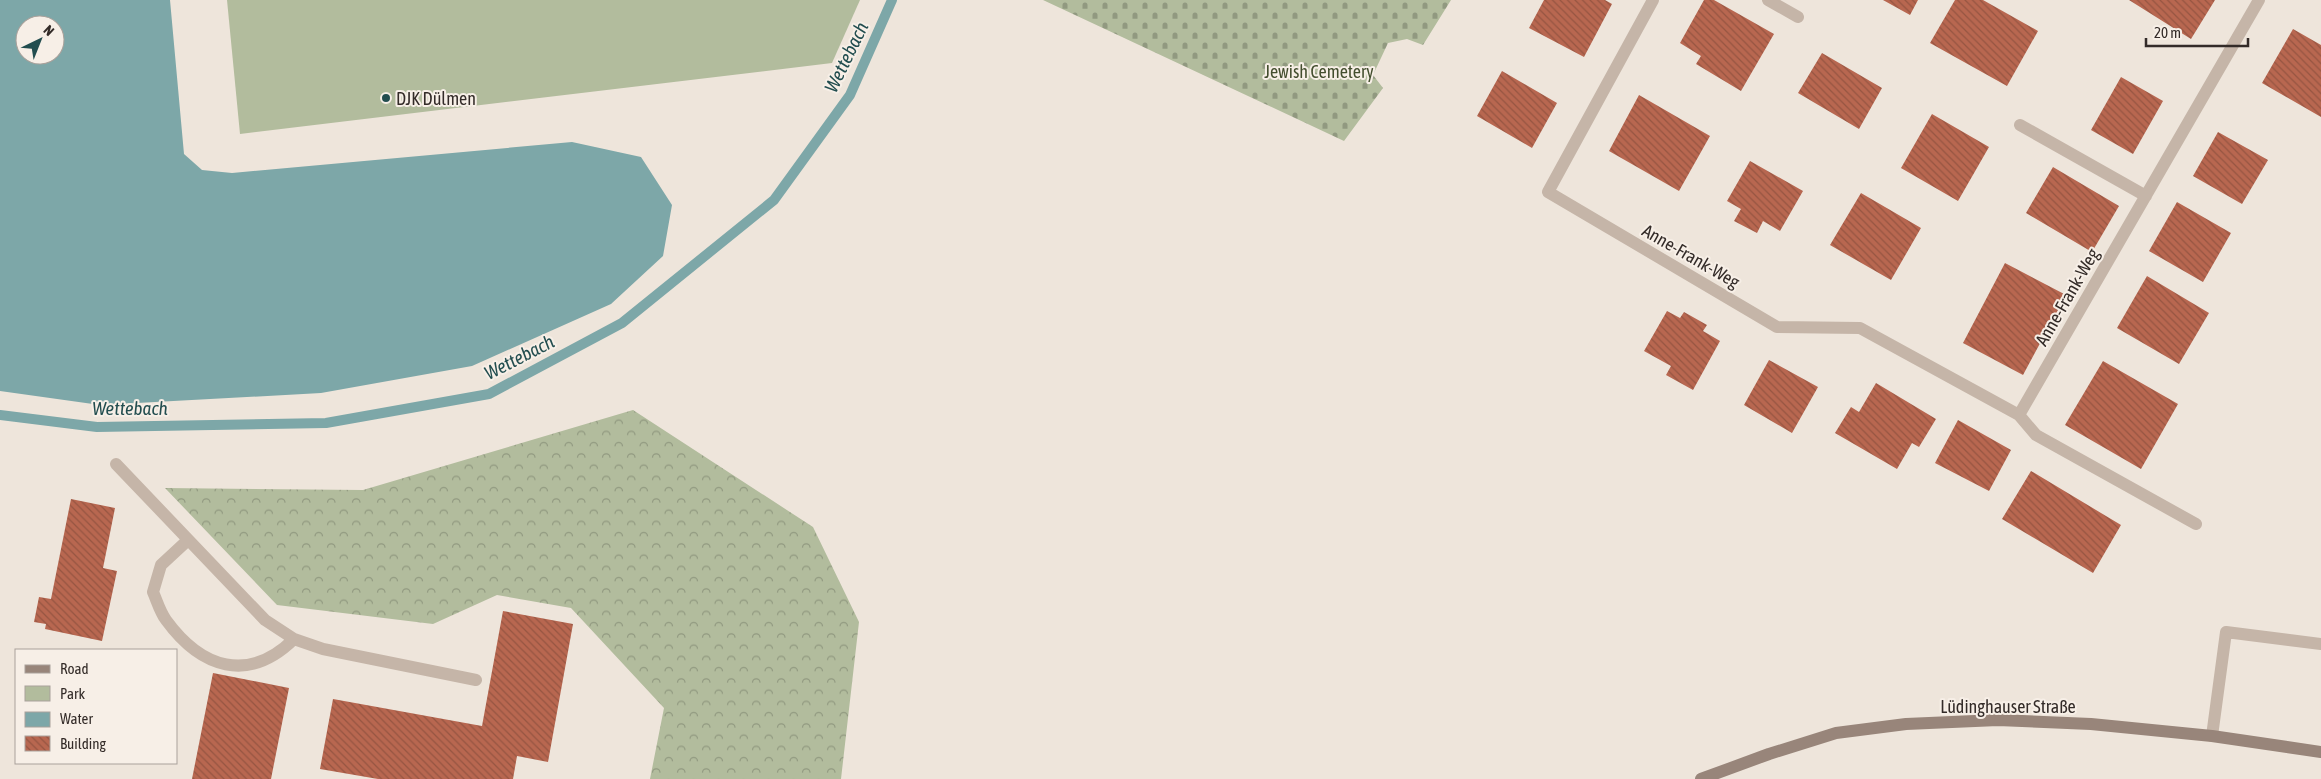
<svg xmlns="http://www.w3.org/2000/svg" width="2321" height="779" font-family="'Asap Condensed',sans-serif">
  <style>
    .forest { fill: url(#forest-crowns) }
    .cemetery { fill: url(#cemetery-stones) }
    .park { fill: #b2bc9d }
    .water { fill: #7da7a8; fill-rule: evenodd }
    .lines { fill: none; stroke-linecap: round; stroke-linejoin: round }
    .stream { stroke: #7da7a8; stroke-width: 10 }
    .building { fill: url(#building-back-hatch) }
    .lane { stroke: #c5b5a8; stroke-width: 12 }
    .street { stroke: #c5b5a8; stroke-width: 12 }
    .secondary { stroke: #98857a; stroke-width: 12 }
    .poi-dot { fill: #224d4f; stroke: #f7efe7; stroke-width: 2 }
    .labels { text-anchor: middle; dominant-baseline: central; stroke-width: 4; stroke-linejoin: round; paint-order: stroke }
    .park-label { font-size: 18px; fill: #434e2e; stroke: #f7efe7 }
    .poi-label { font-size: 18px; fill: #332b28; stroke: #f7efe7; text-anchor: start }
    .street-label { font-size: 18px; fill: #332b28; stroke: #f7efe7 }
    .water-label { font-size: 19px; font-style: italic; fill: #224d4f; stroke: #f7efe7 }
  </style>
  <defs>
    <pattern id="forest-crowns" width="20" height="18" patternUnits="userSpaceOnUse" patternTransform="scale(1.25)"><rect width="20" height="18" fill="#b2bc9d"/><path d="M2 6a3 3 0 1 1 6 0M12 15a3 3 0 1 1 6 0" fill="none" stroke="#919980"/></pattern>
    <pattern id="cemetery-stones" width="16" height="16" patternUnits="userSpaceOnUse" patternTransform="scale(1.25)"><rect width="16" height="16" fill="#b2bc9d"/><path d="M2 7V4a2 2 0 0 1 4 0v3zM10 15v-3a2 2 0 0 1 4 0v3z" fill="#919980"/></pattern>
    <pattern id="building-back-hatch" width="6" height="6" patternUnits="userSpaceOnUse" patternTransform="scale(1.25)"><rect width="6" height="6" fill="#b86750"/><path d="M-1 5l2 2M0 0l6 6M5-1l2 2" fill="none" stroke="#965542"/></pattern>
  </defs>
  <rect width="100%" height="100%" fill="#eee5db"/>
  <path class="forest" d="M633 410 813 527 859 622 841 779H650L664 708 571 608 497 595 433 624 277 605 165 488 363 490Z"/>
  <path class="cemetery" d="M1043 0H1451L1423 45 1407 39 1388 43 1373 75 1383 88 1344 141Z"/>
  <path class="park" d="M227 0H860L832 63 240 134Z"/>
  <path class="water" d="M0 0H170L184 154 202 170 232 173 572 142 641 157 672 205 663 256 611 304 472 366 321 393 100 405 0 391ZM25 25H55V55H25Z"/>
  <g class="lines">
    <path class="stream" d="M0 415 97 427 326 423 489 394 622 323 774 200 850 95 892 0"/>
  </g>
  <path class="building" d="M1544 0H1605L1612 4 1584 57 1529 28Z
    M1704 0H1714L1774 34 1741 91 1696 64 1701 56 1680 43Z
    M1883 0H1918L1910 15Z
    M1955 0H1983L2038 31 2007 86 1930 43Z
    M2129 0H2215L2191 39Z
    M2293 29 2321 45V117L2262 83Z
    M1822 53 1882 88 1859 129 1798 93Z
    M1502 71 1557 103 1532 148 1477 116Z
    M2121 77 2163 101 2133 154 2091 130Z
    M1639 95 1710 136 1679 191 1609 151Z
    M1932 114 1989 147 1958 201 1901 168Z
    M2218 132 2268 160 2242 204 2193 176Z
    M1750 161 1803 191 1780 231 1763 221 1757 233 1734 221 1741 209 1727 201Z
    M2053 167 2119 206 2092 252 2026 213Z
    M1861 193 1921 228 1891 280 1830 245Z
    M2177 202 2231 233 2203 282 2149 251Z
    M2005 263 2066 295 2023 375 1963 343Z
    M2147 276 2209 313 2179 364 2117 328Z
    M1667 311 1680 318 1684 312 1707 325 1703 331 1720 341 1693 390 1666 375 1671 366 1644 351Z
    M1769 360 1818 387 1792 433 1744 405Z
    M2103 361 2178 404 2141 469 2065 425Z
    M1876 383 1936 419 1919 447 1912 443 1897 469 1835 433 1851 407 1859 412Z
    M1958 420 2011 450 1989 491 1935 463Z
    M2031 471 2121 525 2093 573 2002 519Z
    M71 499 115 508 103 568 117 571 102 641 45 629 46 624 34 622 39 597 51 599Z
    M503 611 573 624 548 762 517 756 513 779H378L320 769 333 699 482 726Z
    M213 673 289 688 271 779H192Z"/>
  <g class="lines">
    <path class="lane" d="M116 464 265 620 294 639 323 649 476 680
      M188 540 161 565 153 592C157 601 160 612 166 620 201 668 248 684 294 639
      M2212 736 2226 632 2321 644"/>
    <path class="street" d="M1653 0 1548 192 1777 327 1860 328 2019 415 2259 0
      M1768 0 1798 17
      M2020 125 2146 196
      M2019 415 2036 435 2196 524"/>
    <path class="secondary" d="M1701 779 1769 754 1836 733 1906 724 1998 720 2091 724 2212 736 2321 752"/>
  </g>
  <circle class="poi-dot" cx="386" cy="98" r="5"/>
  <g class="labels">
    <g class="park-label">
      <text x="1319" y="71">Jewish Cemetery</text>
    </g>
    <g class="poi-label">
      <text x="396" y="98">DJK Dülmen</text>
    </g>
    <g class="street-label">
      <text transform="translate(1691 256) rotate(30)">Anne-Frank-Weg</text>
      <text transform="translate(2067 297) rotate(-60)">Anne-Frank-Weg</text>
      <text x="2008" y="706">Lüdinghauser Straße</text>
    </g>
    <g class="water-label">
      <text transform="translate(846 57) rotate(-64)">Wettebach</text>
      <text transform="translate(519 357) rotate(-27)">Wettebach</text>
      <text x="130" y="408">Wettebach</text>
    </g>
  </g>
  <rect x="15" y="649" width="162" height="115" fill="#f7efe7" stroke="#a9a19b"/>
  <rect x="25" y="665" width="25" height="8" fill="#98857a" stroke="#a9a19b"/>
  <text x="60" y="674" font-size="15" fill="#332b28">Road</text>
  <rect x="25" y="686" width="25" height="15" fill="#b2bc9d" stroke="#a9a19b"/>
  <text x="60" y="699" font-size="15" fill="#332b28">Park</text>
  <rect x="25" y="712" width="25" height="15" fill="#7da7a8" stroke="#a9a19b"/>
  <text x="60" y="724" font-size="15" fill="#332b28">Water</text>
  <rect x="25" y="736" width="25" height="15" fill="url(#building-back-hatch)" stroke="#a9a19b"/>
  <text x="60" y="749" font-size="15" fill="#332b28">Building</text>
  <g transform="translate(40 40) rotate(43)"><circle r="24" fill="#f7efe7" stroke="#a9a19b"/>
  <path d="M0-4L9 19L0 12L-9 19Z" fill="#224d4f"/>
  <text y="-8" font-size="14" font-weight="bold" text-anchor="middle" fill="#332b28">N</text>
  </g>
  <path d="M2146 38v8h102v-8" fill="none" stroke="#332b28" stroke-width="2.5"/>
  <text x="2154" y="38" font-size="15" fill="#332b28" stroke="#f7efe7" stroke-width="4" paint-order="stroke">20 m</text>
</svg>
